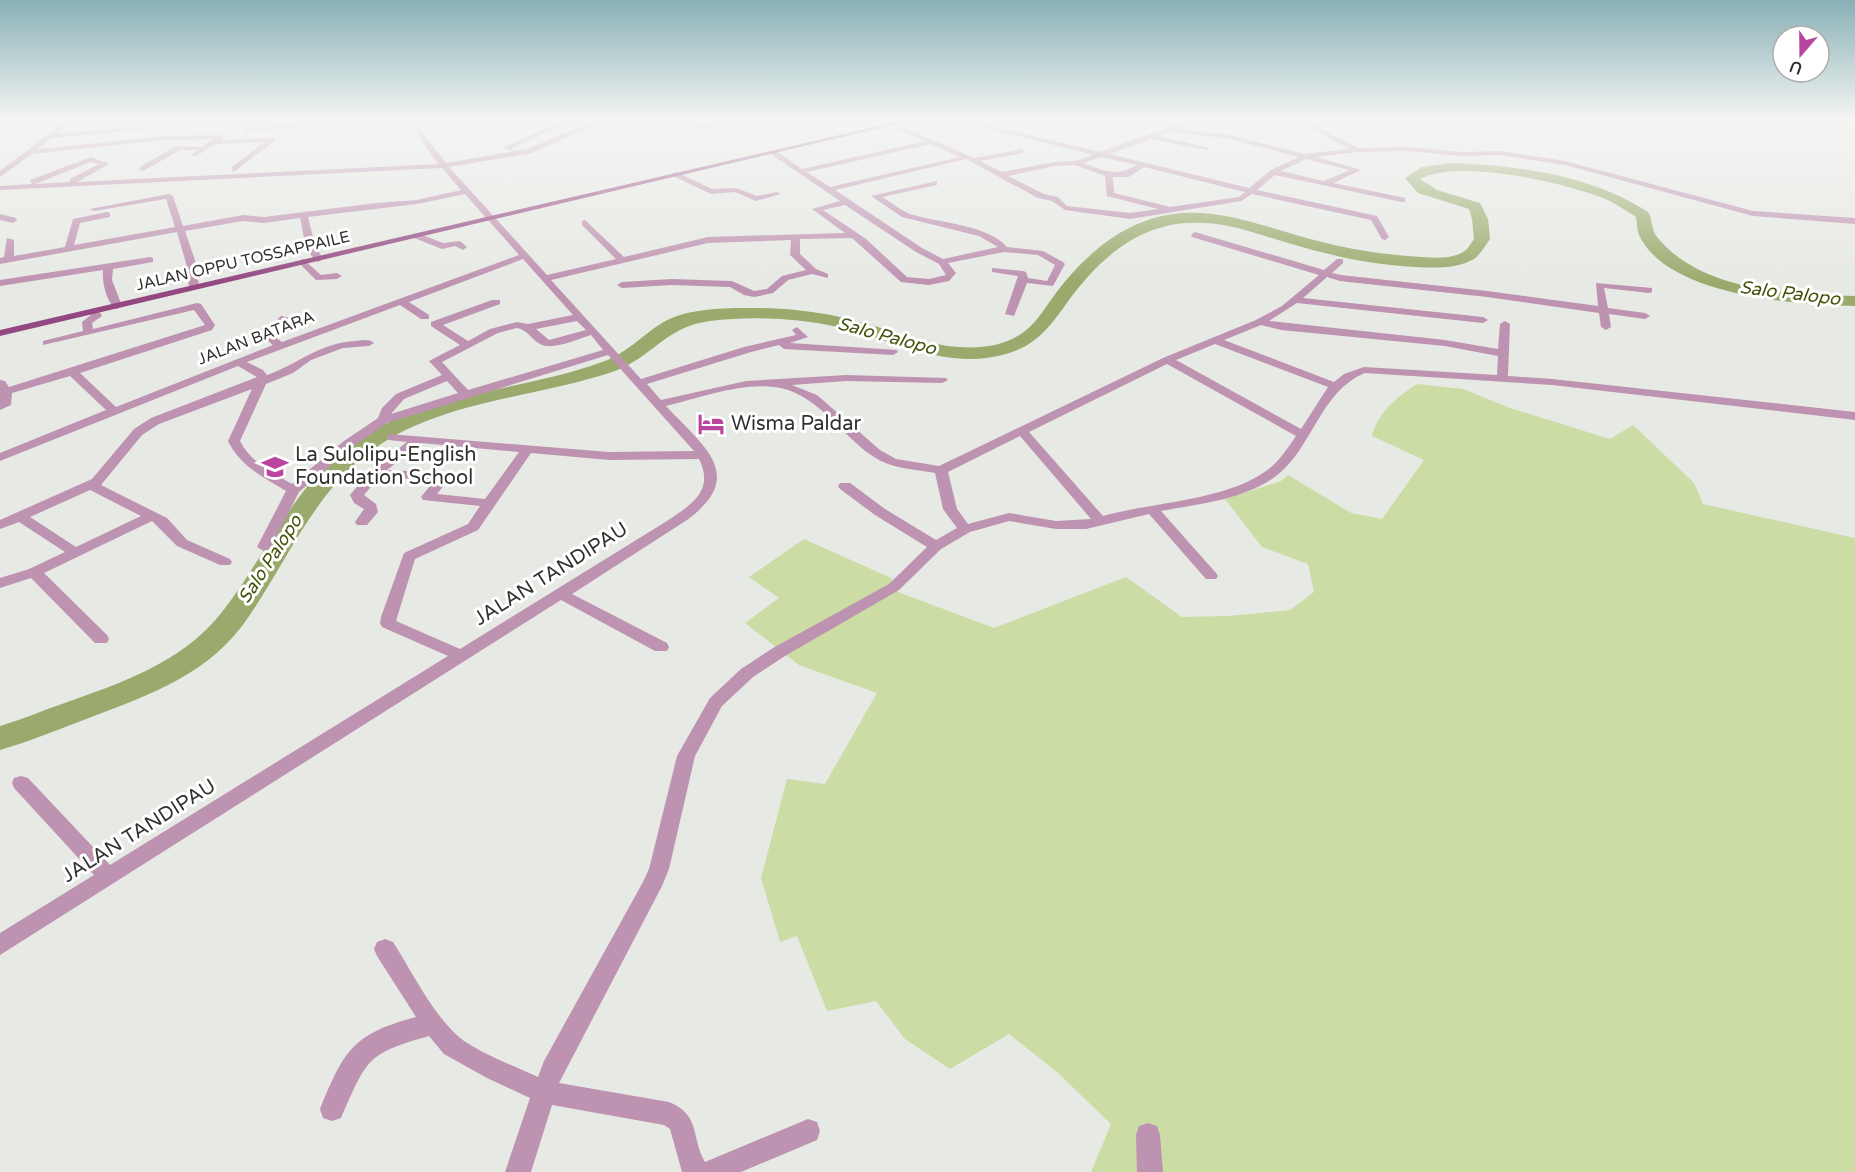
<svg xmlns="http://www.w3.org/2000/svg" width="1855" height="1172" font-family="'Varela Round',sans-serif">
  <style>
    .green { fill: #cbdca4 }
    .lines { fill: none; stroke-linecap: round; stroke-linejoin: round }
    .river { fill: #99aa6c; fill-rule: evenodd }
    .minor { fill: #be92b1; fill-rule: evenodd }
    .major { fill: #944881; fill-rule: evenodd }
    .labels { text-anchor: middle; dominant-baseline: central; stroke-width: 6; stroke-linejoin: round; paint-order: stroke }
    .far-street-label { font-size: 16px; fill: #313230; stroke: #fff }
    .far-water-label { font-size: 18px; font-style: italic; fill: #435209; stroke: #fff }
    .poi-label { font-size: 20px; fill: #313230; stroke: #fff; text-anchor: start }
    .street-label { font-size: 20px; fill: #313230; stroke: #fff }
  </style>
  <rect width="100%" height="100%" fill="#e7e9e4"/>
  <path class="green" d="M1417 384 1463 389 1510 408 1610 439 1633 425 1694 483 1703 504 1855 538V1172H1091L1111 1124 1057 1072 1009 1034 950 1069 905 1039 876 1001 827 1011 797 936 780 942 761 878 787 779 825 784 877 693 799 665 745 623 779 598 749 577 804 539 891 578 898 592 994 628 1126 577 1182 617 1228 616 1290 610 1314 592 1308 564 1262 547 1225 499 1281 481 1288 475 1351 513 1382 519 1424 460 1372 436C1379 411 1396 398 1417 384Z"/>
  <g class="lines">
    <path class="river" d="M1450 163C1517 165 1592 175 1648 212 1653 220 1651 230 1657 237 1702 292 1790 294 1855 296V306C1797 305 1667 296 1639 235 1637 230 1637 223 1636 217 1627 211 1618 205 1608 200 1567 183 1460 158 1420 179L1437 190 1480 203 1488 219 1490 239C1485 246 1481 254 1474 259 1457 269 1434 268 1415 267 1371 265 1329 255 1288 243 1260 235 1233 224 1204 223 1145 219 1103 254 1069 300 1051 325 1038 345 1006 354 947 371 895 340 838 327 796 318 752 316 710 321 664 327 653 358 612 372 535 398 444 400 375 448 312 492 286 566 242 626 202 679 140 698 81 721 54 731 28 742 0 750V726C21 720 41 711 62 704 121 683 182 663 222 612 261 563 285 504 331 461 406 391 512 395 602 362 626 354 641 336 662 323 687 308 724 308 753 308 792 308 830 313 867 324 894 331 919 341 947 346 974 349 1002 349 1025 331 1038 321 1046 306 1056 293 1087 252 1128 217 1182 213 1226 210 1269 228 1310 239 1347 249 1384 255 1422 257 1436 258 1455 259 1466 250 1469 247 1472 242 1474 239L1472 219 1469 209 1418 193 1405 178 1422 167Z"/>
    <path class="minor" d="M67 120H74L58 133 146 127 149 129 52 138 38 149 166 136 220 135 224 137 221 140 272 138 276 140 235 171H232V167L264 142 215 144 195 157 191 155 197 150H180L143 171 139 169 140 167 176 146 202 147 212 139 166 140 32 154 0 177V171Z
      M253 120H271L252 124 250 129 344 120 347 122 244 132 247 121Z
      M407 120H413L446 163 527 149 597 120H605L532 153 449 167 547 275 616 259 582 225V221L585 220 624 257 708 237 845 233 812 209 840 201 768 152 775 150 802 169 925 141 889 125 891 122 974 158 1023 149V153L980 161 1002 172 1054 162 1075 161 1093 155 956 120H965L1100 152 1188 120H1195L1179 129 1230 135 1305 154 1349 149 1297 120H1304L1358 148 1406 147 1462 152 1500 151 1565 161 1753 211 1855 218V224L1753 216 1565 165 1500 155 1462 156 1406 151 1357 152 1316 157 1361 170 1333 183 1405 198V202H1402L1275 175 1257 190 1377 216 1389 237 1385 240 1382 239 1371 220 1252 194 1241 201 1130 219 1065 210 1052 201 1038 198 966 159 835 190 922 248 943 259 998 247 979 236 902 217 871 196 937 181V185L882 197C891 202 900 210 910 214 938 223 987 224 1007 247L1043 251 1063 262 1065 264 1053 286 1027 283 1014 316 1005 314 1018 276 992 272V268L1023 271 1026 272 1028 278 1047 281 1055 265 1038 255 1004 252 948 263 956 273 949 281 929 285 901 282 852 238 800 239V254L816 269 828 274V278L812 274 788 280 773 293 754 297 744 295 730 287 672 285 622 288 617 285 622 282 672 279 732 281 754 291 767 289 782 276 806 270 790 255 791 240 708 243 551 280 641 379 744 347 796 335 792 330 797 327 808 337 790 343 897 350 898 352 893 355 784 349 779 345 751 352 647 384 661 400 746 381 846 375 946 378 948 380 942 383 846 381 792 385 817 395 880 450 896 459 939 466 1163 358 1256 320 1282 306 1319 275 1192 237 1191 235 1195 232 1324 270 1337 259H1343V263L1332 273 1341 275 1487 291 1598 306 1596 283 1652 288V292L1649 293 1604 288 1608 308 1645 313 1650 316 1645 319 1609 314 1611 327 1606 330 1601 327 1599 313 1487 297 1340 281 1327 277 1303 298 1483 317 1488 320 1483 323 1297 303 1269 321 1445 340 1498 349 1500 324 1505 321 1510 324 1508 376 1552 379 1855 412V420L1552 385 1365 373C1320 391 1313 448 1276 476 1244 500 1199 504 1161 511L1216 573 1218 576 1216 579H1206L1149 514 1086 529H1056L1009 521 970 532 941 549 899 590 785 656 753 677 722 706 695 756 669 869 662 886 559 1083 669 1102C701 1115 691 1138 705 1162L808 1119 817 1122 820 1131 817 1140 741 1172H682L670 1129 664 1125 552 1105 531 1172H505L530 1098 487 1078 444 1054 429 1036C365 1054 367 1060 341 1118L332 1121 323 1118 320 1109C344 1051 352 1034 416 1017L377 956 374 949 377 942 385 939 393 942C413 973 431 1012 459 1037 477 1052 516 1067 538 1077L544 1061 643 882 649 869 677 756 710 698 741 669 773 648 889 584 927 547 875 515 840 489 838 486 840 483H850L885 509 936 540 957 528 943 509 935 473C914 469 892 469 874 457 841 436 816 391 774 387 739 383 700 398 666 406 703 446 748 475 687 520L572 594 667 643 669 647 667 651H655L561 600 0 955V933L94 875 14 788 12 783 14 778 21 776 28 778 110 865 448 656 382 627 380 623 381 617 404 553 468 524 480 506 423 500 421 497 435 480 379 477 364 495 376 504 378 512 367 525H357L355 522 364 509 354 503 350 495 372 469 407 442 389 440 387 437 389 434 609 452 694 451 608 355 387 423 352 447 299 492 271 547 264 551 257 547 286 491C263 477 240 466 228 441L252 389 159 424 142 435 101 485 167 518 187 540 230 559 232 562 230 565H220L177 546 152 521 44 573 107 635 109 639 107 643H95L31 578 0 588V578L29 569 65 552 19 522 0 529V520L92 479 134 429 151 418 257 377 238 366 0 461V453L106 410 70 376 12 393 11 405 0 410V380L5 381 9 387 205 325 194 310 43 345V341L83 331 82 322 91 315 90 309H98L102 316 92 323 93 329 197 303 201 304 215 325 212 330 80 373 116 407 273 345 261 335 281 316 290 318 272 335 282 342 519 255 465 194 417 204 308 217 315 245 323 259 318 262C305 254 303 231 300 218L264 223 243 221 185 231 196 263 199 287 194 290 189 287 186 263 177 232 0 264V258L4 257 7 238 14 240V256L65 247 73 219 107 212 110 213V217L80 223 74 245 175 227 166 199 94 211 90 209 169 194 173 196 183 226 243 215 264 217 376 203 417 200 461 190 442 168 0 190V186L32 184 30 180 91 157 109 164 77 182 438 164ZM1172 132 1230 139 1299 157 1271 170 1249 188 1109 154 1152 139 1206 150 1210 148 1159 136ZM931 144 960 157 830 187 807 172ZM1101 157 1137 165C1116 177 1104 171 1083 163ZM1306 159 1350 170 1324 181 1281 171ZM91 162 99 164 70 179V182L35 184ZM1075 165 1105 176 1107 196 1158 209 1130 213 1067 206 1058 197 1044 194 1008 176 1054 166ZM1144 167 1245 192 1239 197 1170 207 1114 193 1113 177H1129ZM845 205 916 252 939 264 946 275 929 279 907 277 866 239 823 210ZM523 259 573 315 528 324 517 322 490 329 468 341 443 325 500 304V300H492L431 322V326L460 345 429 361 442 375 396 394 382 408 378 418 344 441 292 484C273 472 251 463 240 441L266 384 293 373 311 360 343 348 369 346 374 343C369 339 363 340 356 341 319 343 300 363 267 375L263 370 247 362 400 305 421 319H429V315L409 302ZM577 321 586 330 549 340 536 329ZM1261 325 1281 330 1445 346 1498 356 1497 375 1364 367 1344 374 1334 382 1224 340ZM517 328C528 330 531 339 540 344 553 351 577 339 591 335L603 350 468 390 442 362 498 333ZM1215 344 1328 387 1301 429 1176 360ZM1167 364 1296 436C1288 448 1278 463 1266 471 1224 501 1153 502 1103 516L1029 432ZM447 381 458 393 391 414 404 399ZM1020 436 1091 519 1056 521 1009 513 968 524 957 509 948 472ZM421 443 519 452 485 499 437 494 450 478 446 473 387 470ZM531 453 609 460 699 459C715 491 691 505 667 521L460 649 396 621 415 559 478 530ZM90 490 141 516 76 547 30 517Z
      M564 120H572L512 148V151L502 148Z
      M661 120H673L715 128 712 130Z
      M939 120H948L965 126 962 128Z
      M1224 120H1238L1244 122 1241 124Z
      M676 172 712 189 736 188 757 196 777 192 781 194 756 201 735 192 711 194 673 176 672 174Z
      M0 214 16 218 17 220 13 223 0 220Z
      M417 233 443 243 460 241 467 247 463 250 455 246 442 249 414 238 413 236Z
      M150 257 153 258V262L113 269 112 280 122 306 117 309C106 303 102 282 103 270L0 286V280Z
      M303 259 321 275 337 273 342 276 337 279 316 280 298 262Z
      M1148 1123 1157 1126 1160 1135 1163 1172H1137L1136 1135 1139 1126Z"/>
    <path class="major" d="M904 120H914L0 336V330Z"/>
  </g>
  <linearGradient id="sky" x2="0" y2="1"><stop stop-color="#88b0b6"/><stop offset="0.42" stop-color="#f4f5f3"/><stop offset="1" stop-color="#f4f5f3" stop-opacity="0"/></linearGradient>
  <rect width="1855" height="284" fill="url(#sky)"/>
  <defs>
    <g id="hotel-bare" transform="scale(2.07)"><path d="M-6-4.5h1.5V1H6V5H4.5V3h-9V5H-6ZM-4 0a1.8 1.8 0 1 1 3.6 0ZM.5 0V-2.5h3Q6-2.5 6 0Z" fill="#b9459f" stroke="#fff" stroke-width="2.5" paint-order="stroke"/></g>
    <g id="school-bare" transform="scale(2.07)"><path d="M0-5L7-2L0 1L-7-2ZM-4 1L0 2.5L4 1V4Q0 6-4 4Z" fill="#b9459f" stroke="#fff" stroke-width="2.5" paint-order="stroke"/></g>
  </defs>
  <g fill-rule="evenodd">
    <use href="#hotel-bare" x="711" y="424"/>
    <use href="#school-bare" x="275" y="467"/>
  </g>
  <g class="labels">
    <g class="far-street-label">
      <text transform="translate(243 261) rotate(-13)">JALAN OPPU TOSSAPPAILE</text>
      <text transform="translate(256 338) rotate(-21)">JALAN BATARA</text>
    </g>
    <g class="far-water-label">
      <text transform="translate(1790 293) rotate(7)">Salo Palopo</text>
      <text transform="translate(887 336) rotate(15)">Salo Palopo</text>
      <text transform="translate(270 559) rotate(-57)">Salo Palopo</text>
    </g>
    <g class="poi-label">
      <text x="731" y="424">Wisma Paldar</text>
      <text x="295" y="455">La Sulolipu-English<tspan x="295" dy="23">Foundation School</tspan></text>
    </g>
    <g class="street-label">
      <text transform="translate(551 574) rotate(-32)">JALAN TANDIPAU</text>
      <text transform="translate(139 831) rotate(-32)">JALAN TANDIPAU</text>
    </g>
  </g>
  <g transform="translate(1801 54) rotate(200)"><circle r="28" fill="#ffffff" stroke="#adadac" stroke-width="1.5"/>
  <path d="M0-4.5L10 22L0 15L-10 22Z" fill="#b9459f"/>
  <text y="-9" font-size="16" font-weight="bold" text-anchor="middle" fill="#313230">U</text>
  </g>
</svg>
